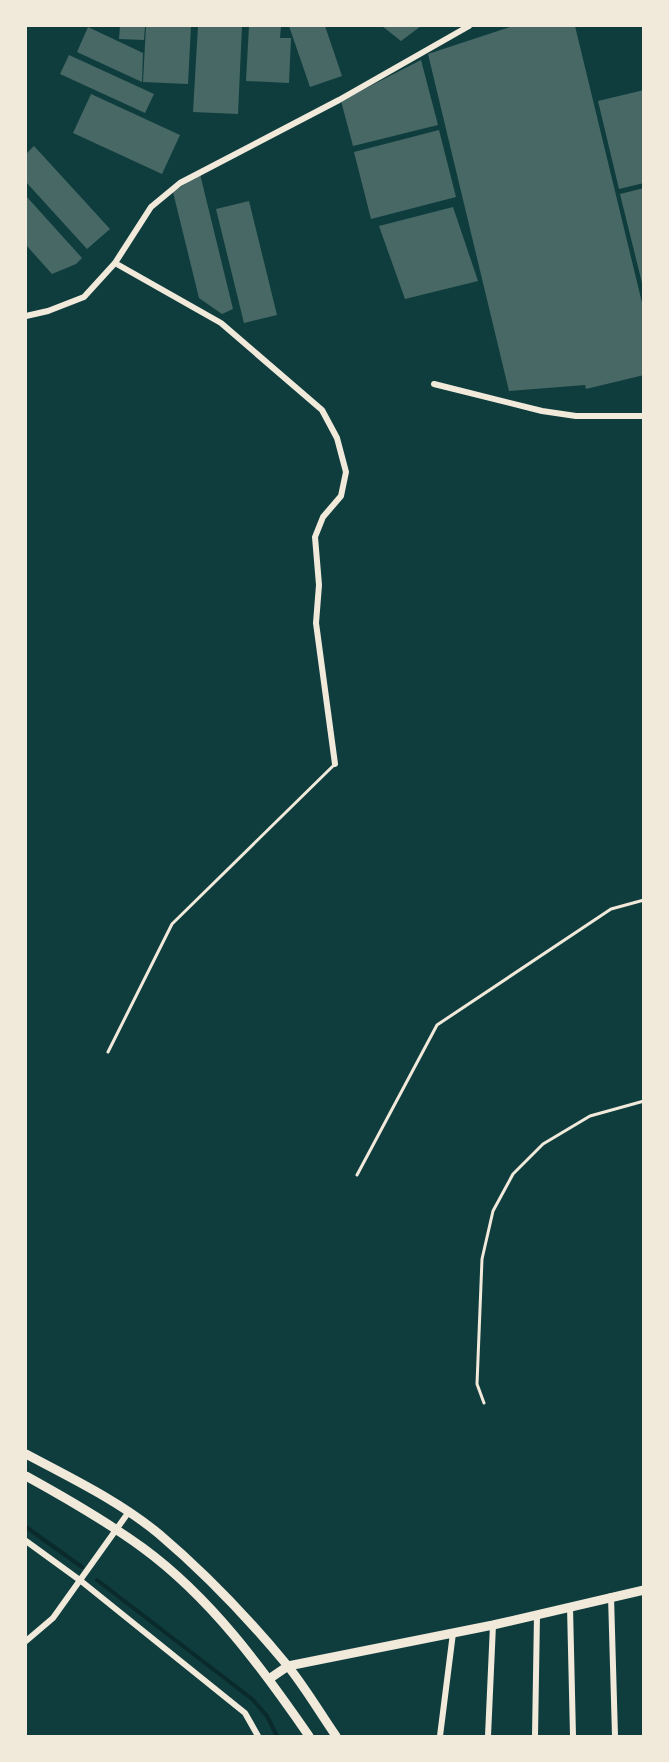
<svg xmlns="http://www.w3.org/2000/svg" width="669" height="1762" font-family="Ubuntu,sans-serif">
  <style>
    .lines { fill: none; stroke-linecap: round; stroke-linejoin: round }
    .stream { stroke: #0a2a2b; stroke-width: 4 }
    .building { fill: #486865 }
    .service { stroke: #f1e9da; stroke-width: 3 }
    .minor { stroke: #f1e9da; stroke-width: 6 }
    .secondary { stroke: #f1e9da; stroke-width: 9 }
  </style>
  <rect width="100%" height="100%" fill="#0f3d3e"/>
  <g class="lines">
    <path class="stream" d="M26 1527 82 1567
      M97 1580 252 1699 267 1716 277 1736"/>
  </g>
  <path class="building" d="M120 26H145L144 40 119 39Z
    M146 26H191L188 84 143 82Z
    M198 26H242L238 114 193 112Z
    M249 26H281L280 38H291L289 83 246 81Z
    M289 26H325L342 76 310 87Z
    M382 26H421L401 41Z
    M513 26H575L644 311V375L586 389 585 385 509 391 428 54Z
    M88 27 143 53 142 82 77 52Z
    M69 55 154 94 145 113 60 74Z
    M421 60 438 125 353 146 341 101Z
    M644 90V183L619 189 598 101Z
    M91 94 180 135 162 174 73 133Z
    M439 130 456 197 371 219 354 152Z
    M34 146 110 229 87 249 26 182V154Z
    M200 174 233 309 222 314 199 298 173 192Z
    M644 188V287H643L620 194Z
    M26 196 82 258 76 264 52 274 26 245Z
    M249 201 277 315 244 323 216 209Z
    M453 207 478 281 405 299 379 226Z"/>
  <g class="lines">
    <path class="service" d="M108 1052 172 924 334 765
      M357 1175 437 1025 611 909 644 900
      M484 1403 477 1384 482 1259 493 1211 513 1174 543 1144 590 1116 644 1101"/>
    <path class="minor" d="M115 263 221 323 322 410 337 438 346 472 341 496 323 517 315 537 319 585 316 623 335 764
      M26 316 48 311 84 297 115 263 151 207 180 183 339 100 469 26
      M434 384 542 411 576 416H644
      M26 1541 81 1581 245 1713 258 1736
      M611 1596 615 1736
      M570 1607 573 1736
      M26 1641 53 1618 128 1513
      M440 1736 453 1633
      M488 1736 493 1625
      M535 1736 537 1615"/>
    <path class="secondary" d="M26 1454C71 1478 119 1501 159 1534 205 1573 248 1618 287 1665 305 1687 320 1713 336 1736
      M26 1476C66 1498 106 1521 143 1548 211 1598 262 1668 309 1736
      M269 1679 288 1666 493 1625 644 1590"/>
  </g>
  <rect width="669" height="1762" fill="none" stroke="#f1e9da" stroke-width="54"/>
</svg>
